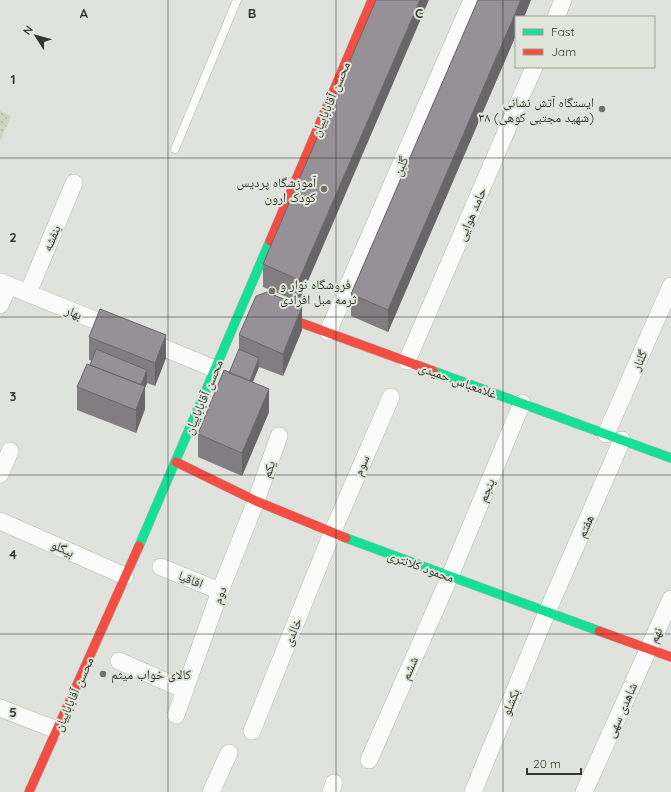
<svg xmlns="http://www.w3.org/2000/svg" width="671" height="792" font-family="Quicksand,'Noto Naskh Arabic',sans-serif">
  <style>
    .green { fill: url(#green-dots) }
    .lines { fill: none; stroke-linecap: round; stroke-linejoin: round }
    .lane-casing { stroke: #b6b7b3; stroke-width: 9 }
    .street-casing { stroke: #b6b7b3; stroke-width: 18 }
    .fast-casing { stroke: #b6b7b3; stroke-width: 10 }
    .jam-casing { stroke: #b6b7b3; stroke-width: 10 }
    .lane { stroke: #fafbfa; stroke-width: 8 }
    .street { stroke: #fafbfa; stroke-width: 17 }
    .fast { stroke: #16e098; stroke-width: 9 }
    .jam { stroke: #f24e42; stroke-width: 9 }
    .wall { fill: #817d81 }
    .shaded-wall { fill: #696669 }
    .building { fill: #969196; stroke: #696669 }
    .grid { fill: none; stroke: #333531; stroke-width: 1; stroke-opacity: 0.55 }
    .poi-dot { fill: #70726d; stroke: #e0e5da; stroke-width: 1.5 }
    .labels { text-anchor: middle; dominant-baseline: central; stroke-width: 4; stroke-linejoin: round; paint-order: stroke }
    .street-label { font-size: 13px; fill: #333531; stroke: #e0e5da }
    .poi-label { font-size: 13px; fill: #333531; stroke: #e0e5da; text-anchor: end }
    .grid-label { font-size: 13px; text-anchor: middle; font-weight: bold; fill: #333531; stroke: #e0e5da; stroke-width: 4; stroke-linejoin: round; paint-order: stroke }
  </style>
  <defs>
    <pattern id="green-dots" width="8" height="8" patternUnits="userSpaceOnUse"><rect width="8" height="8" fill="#cdd7c0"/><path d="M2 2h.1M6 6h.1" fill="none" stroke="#b0b9a5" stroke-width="1.8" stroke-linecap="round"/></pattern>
  </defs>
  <rect width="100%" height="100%" fill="#e0e2dd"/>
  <path class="green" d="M0 111 11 116 0 141Z"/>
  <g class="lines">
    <g class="lane-casing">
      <path id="lane" d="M175 149 237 0"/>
    </g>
    <g class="street-casing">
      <path id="street" d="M556 17 563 0
        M0 282 117 329
        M28 293 74 183
        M0 305 9 285
        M328 332 472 0
        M145 340 215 369
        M407 361 534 67
        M606 434 671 286
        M0 474 10 451
        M0 521 125 576
        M161 567 220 591
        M119 661 185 690
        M0 708 57 730
        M176 715 220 591 256 501 279 436
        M252 731 332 533 391 397
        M369 760 450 576 522 403
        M211 792 229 753
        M331 792 334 783
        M473 792 547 612 622 440
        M584 792 671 599"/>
    </g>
    <g class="fast-casing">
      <path id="fast" d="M433 371 671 458
        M346 538 599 631
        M139 546 270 241"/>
    </g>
    <g class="jam-casing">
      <path id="jam" d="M270 241 372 0
        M274 313 433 371
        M176 462 256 501 346 538
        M599 631 671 657
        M29 792 139 546"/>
    </g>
    <use href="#lane" class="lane"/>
    <use href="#street" class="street"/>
    <use href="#fast" class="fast"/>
    <use href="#jam" class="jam"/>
  </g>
  <path class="wall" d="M376 0 299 302 263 287V264Z
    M478 0H531L524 17H516V35L388 332 351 316V294Z
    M302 330 283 376 259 367 253 382 269 412 242 476 198 457V434L229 373 239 349V335Z
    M89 337 166 358 155 386 147 383 145 388V409L136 433 77 410V387L90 365 92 361 89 360Z"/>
  <path class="shaded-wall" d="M420 0H429L299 302V280Z
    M521 0H531L524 17H516V35L388 332V310Z
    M302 307V330L283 376V354Z
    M166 335V358L155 386V363Z
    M259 358V367L244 402V393Z
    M147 370V383L145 388V409L136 433V410L138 393Z
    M269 389V412L242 476V453Z"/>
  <path class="building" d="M376 0H420L299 280 263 264Z
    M478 0H521L388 310 351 294Z
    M267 292 302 307 283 354 239 335 256 296Z
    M100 309 166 335 155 363 89 337Z
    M96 349 147 370 141 385 90 365Z
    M239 349 259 358 250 381 229 373Z
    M87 364 145 386 136 410 77 387Z
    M224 370 269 389 242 453 198 434Z"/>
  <path class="grid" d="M168 0V792M336 0V792M503 0V792M0 158H671M0 317H671M0 475H671M0 634H671"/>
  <g class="poi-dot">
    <circle cx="602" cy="109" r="4"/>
    <circle cx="324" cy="189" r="4"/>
    <circle cx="272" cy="291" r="4"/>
    <circle cx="103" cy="674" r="4"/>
  </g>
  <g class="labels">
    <g class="street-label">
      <text transform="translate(330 99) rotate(-67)">محسن آقاباباییان</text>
      <text transform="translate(400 166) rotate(-67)">گلبن</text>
      <text transform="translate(471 214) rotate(-67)">حامد هوایی</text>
      <text transform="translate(51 238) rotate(-67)">بنفشه</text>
      <text transform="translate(74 312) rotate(22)">بهار</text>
      <text transform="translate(639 360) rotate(-66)">گلنار</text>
      <text transform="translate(458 380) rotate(20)">غلامعباس حمیدی</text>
      <text transform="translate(203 397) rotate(-67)">محسن آقاباباییان</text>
      <text transform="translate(361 465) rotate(-66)">سوم</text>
      <text transform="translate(268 469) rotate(-71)">یکم</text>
      <text transform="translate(486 490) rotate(-67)">پنجم</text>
      <text transform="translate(585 526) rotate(-66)">هفتم</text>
      <text transform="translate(63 548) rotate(24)">بیگلو</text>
      <text transform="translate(421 566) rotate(20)">محمود کلانتری</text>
      <text transform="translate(191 579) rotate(22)">اقاقیا</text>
      <text transform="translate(219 595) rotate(-70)">دوم</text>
      <text transform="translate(292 632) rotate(-68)">خالدی</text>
      <text transform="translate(655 635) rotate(-66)">نهم</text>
      <text transform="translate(409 668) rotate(-66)">ششم</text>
      <text transform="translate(73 694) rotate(-66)">محسن آقاباباییان</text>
      <text transform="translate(510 702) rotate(-68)">بکشلو</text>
      <text transform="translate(621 710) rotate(-66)">شاهدی سهی</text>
    </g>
    <g class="poi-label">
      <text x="594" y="102">ایستگاه آتش نشانی<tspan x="594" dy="15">۳۸ (شهید مجتبی کوهی)</tspan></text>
      <text x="316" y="182">آموزشگاه پردیس<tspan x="316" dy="15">کودک ارون</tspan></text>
      <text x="280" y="284" text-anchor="start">فروشگاه نوار و<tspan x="280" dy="15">ثرمه مبل افرادی</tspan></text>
      <text x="111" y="674" text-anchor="start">کالای خواب میثم</text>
    </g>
  </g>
  <g class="grid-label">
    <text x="84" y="18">A</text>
    <text x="252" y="18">B</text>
    <text x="419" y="18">C</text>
    <text x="13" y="84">1</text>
    <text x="13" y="242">2</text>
    <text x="13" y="401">3</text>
    <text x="13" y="559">4</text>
    <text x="13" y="717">5</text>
  </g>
  <rect x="515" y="16" width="140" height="52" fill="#e0e5da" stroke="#9b9f96"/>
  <rect x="523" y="29" width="20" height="6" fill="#16e098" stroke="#9b9f96"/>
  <text x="551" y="36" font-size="12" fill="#333531">Fast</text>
  <rect x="523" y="49" width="20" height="6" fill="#f24e42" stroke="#9b9f96"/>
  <text x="551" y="56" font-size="12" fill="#333531">Jam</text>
  <g transform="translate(36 36) rotate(306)" stroke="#e0e5da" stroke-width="3" paint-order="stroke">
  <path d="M0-3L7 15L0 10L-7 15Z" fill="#333531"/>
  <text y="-6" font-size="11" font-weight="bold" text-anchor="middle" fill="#333531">N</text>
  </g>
  <path d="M527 768v6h54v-6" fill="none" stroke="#333531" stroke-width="2"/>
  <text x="533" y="768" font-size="12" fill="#333531" stroke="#e0e5da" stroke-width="3" paint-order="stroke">20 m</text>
</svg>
